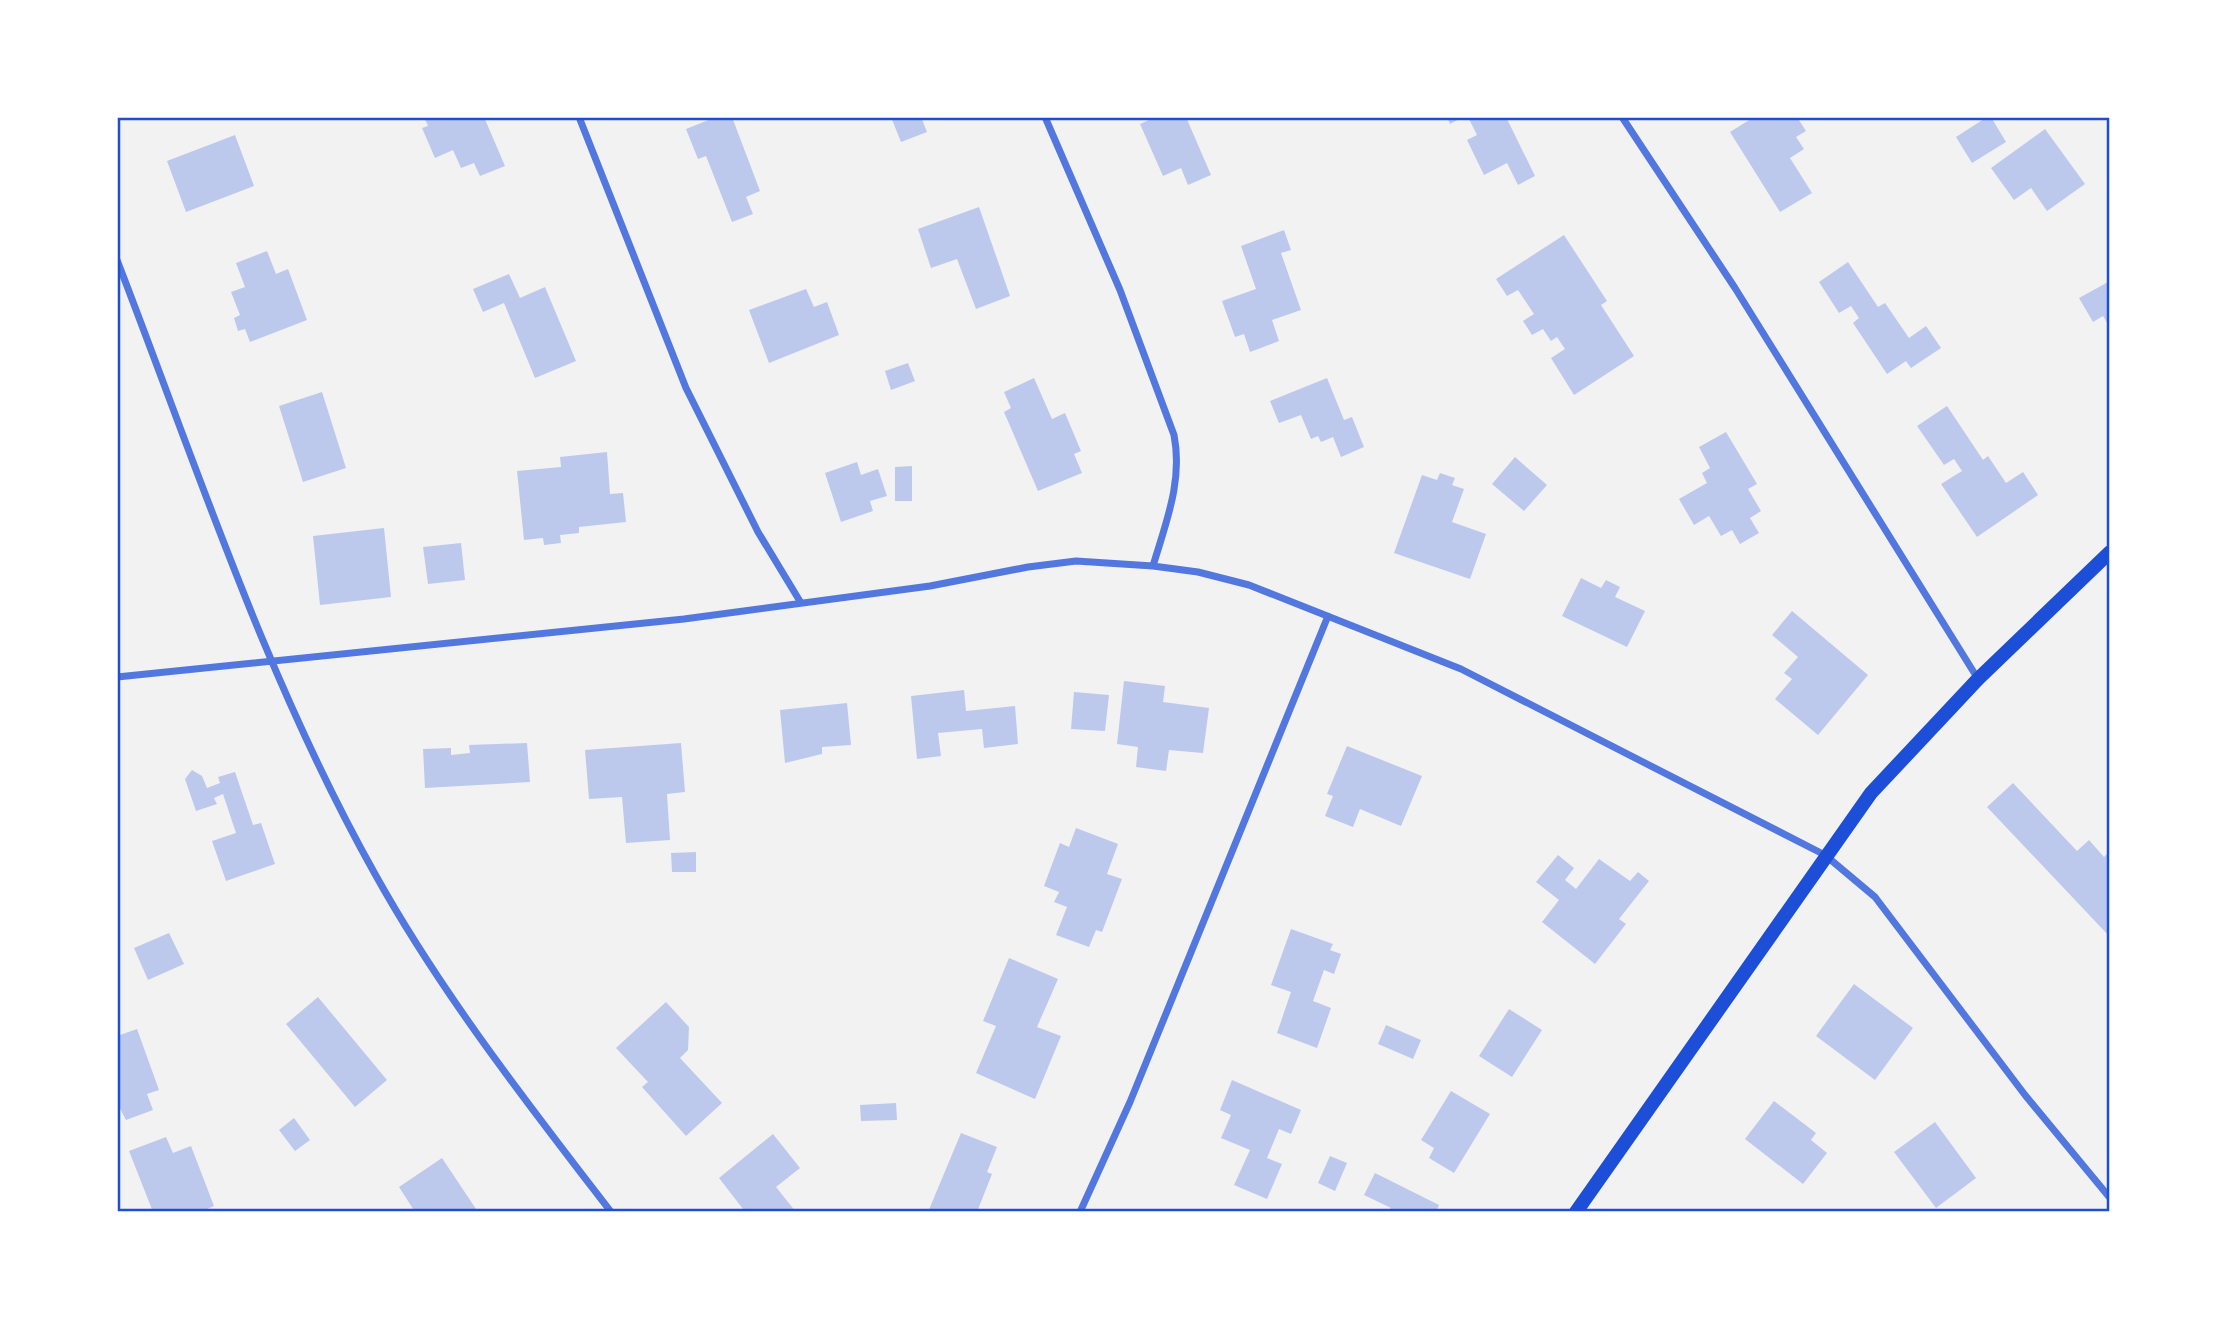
<svg xmlns="http://www.w3.org/2000/svg" width="2227" height="1329" font-family="'Fira Sans',sans-serif">
  <style>
    .building { fill: #bdc9ec }
    .lines { fill: none; stroke-linecap: round; stroke-linejoin: round }
    .minor { stroke: #5277de; stroke-width: 7 }
    .secondary { stroke: #1d4ed8; stroke-width: 14 }
    .neatline { fill: none; stroke: #1d4ed8; stroke-width: 2.5 }
  </style>
  <rect width="100%" height="100%" fill="#f2f2f2"/>
  <path class="building" d="M424 117H484L505 166 480 176 474 163 461 168 453 150 435 158 422 128 428 126Z
    M716 117H732L760 191 746 197 753 214 732 222 706 156 698 159 686 129Z
    M891 117H921L927 132 901 142Z
    M1156 117H1186L1211 175 1188 185 1181 168 1163 176 1140 124Z
    M1447 117H1463L1450 124Z
    M1468 117H1506L1535 176 1518 185 1507 163 1484 175 1467 140 1477 135Z
    M1754 117H1797L1806 131 1796 137 1804 149 1790 158 1812 193 1780 212 1730 132Z
    M1987 117H1991L2006 142 1972 163 1956 137Z
    M2045 129 2085 184 2047 211 2031 188 2014 200 1991 168Z
    M235 135 254 186 186 212 167 161Z
    M979 207 1010 296 976 309 957 259 931 268 918 229Z
    M1284 230 1291 250 1281 253 1301 310 1272 320 1279 341 1250 352 1244 334 1235 337 1222 301 1256 289 1241 246Z
    M1564 235 1607 301 1601 305 1634 356 1574 395 1551 358 1565 349 1557 337 1551 341 1543 329 1532 335 1523 321 1534 314 1518 290 1507 296 1496 279Z
    M267 251 276 274 288 269 307 320 250 342 245 329 238 331 234 318 240 315 231 292 245 287 236 263Z
    M1848 262 1878 307 1885 303 1909 338 1926 326 1941 348 1911 368 1906 361 1887 374 1853 323 1859 318 1851 306 1839 313 1819 282Z
    M509 274 520 298 545 287 576 361 535 378 504 303 483 312 473 289Z
    M2110 281V328L2103 316 2093 322 2079 298Z
    M806 289 814 307 827 302 839 335 769 363 749 310Z
    M908 363 915 381 891 390 885 371Z
    M1034 378 1052 419 1065 413 1081 451 1074 454 1082 473 1038 491 1004 412 1011 408 1004 392Z
    M1327 378 1344 420 1352 417 1364 447 1341 457 1333 437 1321 442 1318 436 1311 439 1301 415 1279 423 1270 401Z
    M322 392 346 468 303 482 279 406Z
    M1947 406 1983 460 1988 456 2006 483 2023 472 2038 495 1977 537 1941 484 1962 471 1954 459 1944 465 1917 426Z
    M1726 432 1757 484 1748 489 1761 511 1750 518 1759 533 1740 544 1732 530 1721 536 1709 516 1694 525 1679 499 1707 483 1702 473 1710 468 1699 447Z
    M607 452 610 494 623 493 626 522 579 527V533L560 535 561 543 544 545 543 538 524 540 517 471 561 467 560 457Z
    M1515 457 1547 485 1524 511 1492 484Z
    M857 462 861 475 878 469 887 496 870 501 873 511 841 522 825 473Z
    M912 466V501H895V467Z
    M1440 473 1455 478 1452 485 1464 489 1452 522 1486 534 1470 579 1394 553 1422 475 1437 480Z
    M384 528 391 597 320 605 313 536Z
    M461 543 465 580 428 584 423 547Z
    M1581 578 1601 588 1606 580 1620 587 1615 597 1645 611 1627 647 1562 616Z
    M1792 611 1868 675 1818 735 1775 699 1792 679 1784 673 1798 657 1772 635Z
    M1124 681 1165 686 1163 702 1209 708 1203 753 1169 750 1166 771 1136 767 1138 747 1117 744Z
    M964 690 966 711 1015 706 1018 744 984 748 982 729 938 733 941 756 917 759 911 696Z
    M1074 692 1109 695 1105 731 1071 729Z
    M847 703 851 745 822 747V754L785 763 780 710Z
    M527 743 530 782 425 788 423 749 451 748V755L470 753 469 745Z
    M681 743 685 792 667 794 670 840 626 843 622 797 589 799 585 750Z
    M1347 746 1422 776 1401 826 1360 809 1353 827 1325 816 1333 796 1327 794Z
    M192 770 202 776 207 788 220 783 218 777 235 772 253 825 261 823 275 864 226 881 212 841 236 833 223 794 214 798 217 804 196 811 185 779Z
    M2013 783 2077 851 2089 840 2104 857 2110 851V937L1987 807Z
    M1076 828 1118 844 1107 874 1122 879 1102 932 1096 930 1089 947 1056 935 1067 907 1054 902 1059 892 1044 886 1060 843 1069 847Z
    M696 852V872H672L671 853Z
    M1558 855 1574 868 1565 880 1576 889 1599 859 1630 881 1638 872 1649 881 1619 919 1626 924 1595 964 1542 922 1559 900 1536 882Z
    M1291 929 1333 944 1330 950 1341 954 1334 974 1324 970 1313 1001 1331 1008 1317 1048 1277 1033 1291 992 1271 985Z
    M169 933 184 964 148 980 134 948Z
    M1009 958 1058 979 1037 1027 1061 1036 1035 1099 976 1073 996 1026 983 1021Z
    M1854 984 1913 1028 1875 1080 1816 1036Z
    M318 997 387 1080 355 1107 286 1024Z
    M666 1002 689 1027 688 1050 680 1058 722 1103 686 1136 642 1087 648 1082 616 1048Z
    M1509 1009 1542 1030 1512 1077 1479 1056Z
    M1386 1025 1421 1040 1413 1059 1378 1044Z
    M137 1029 159 1090 147 1094 153 1110 126 1120 117 1103V1036Z
    M1232 1080 1301 1110 1291 1134 1279 1129 1267 1158 1282 1164 1267 1199 1234 1185 1250 1150 1221 1138 1231 1115 1220 1110Z
    M1451 1091 1490 1114 1454 1173 1429 1158 1434 1148 1421 1140Z
    M1774 1101 1816 1133 1811 1140 1827 1153 1803 1184 1745 1139Z
    M896 1103 897 1120 861 1121 860 1105Z
    M294 1118 310 1140 295 1151 279 1130Z
    M1935 1122 1976 1178 1936 1208 1894 1152Z
    M961 1133 997 1147 987 1172 992 1174 977 1212H928Z
    M773 1134 800 1168 776 1187 796 1212H740L743 1209 719 1178Z
    M166 1137 173 1153 191 1146 214 1206 200 1212H153L129 1151Z
    M1330 1156 1347 1163 1335 1191 1318 1183Z
    M442 1158 478 1212H415L399 1187Z
    M1375 1173 1439 1205 1436 1212H1389L1391 1208 1364 1195Z"/>
  <g class="lines">
    <path class="minor" d="M579 117 686 388 758 532 801 603
      M1045 117 1120 290 1174 435C1183 481 1166 522 1153 566
      M1622 117 1735 288 1978 679
      M117 260C197 467 266 680 375 874 441 993 528 1104 611 1212
      M117 677 684 619 930 586 1028 567 1076 561 1153 566 1198 572 1249 585 1461 669 1825 855 1875 897 2025 1095 2110 1198
      M1080 1212 1130 1102 1328 616"/>
    <path class="secondary" d="M1576 1212 1871 793 1978 679 2110 552"/>
  </g>
  <rect width="2227" height="1329" fill="none" stroke="#ffffff" stroke-width="238"/>
  <rect x="119" y="119" width="1989" height="1091" class="neatline"/>
</svg>
